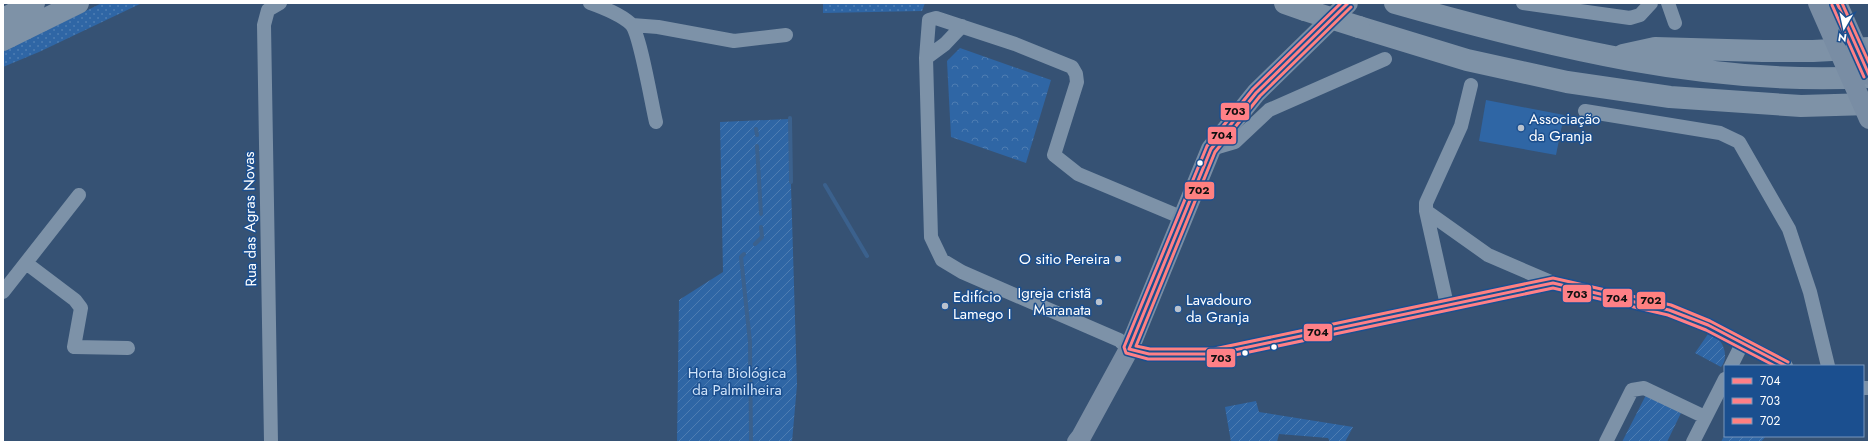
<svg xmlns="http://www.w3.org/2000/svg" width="1872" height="445" font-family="Jost,sans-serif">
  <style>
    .grass { fill: url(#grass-dots) }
    .park { fill: url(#park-crowns) }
    .garden { fill: url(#garden-furrows) }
    .pitch { fill: #2f66a5 }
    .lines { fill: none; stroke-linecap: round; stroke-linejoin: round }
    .stream { stroke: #3b618d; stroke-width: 4 }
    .street { stroke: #7d92a8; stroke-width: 14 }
    .secondary { stroke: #798da4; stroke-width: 20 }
    .highway { stroke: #7e92a7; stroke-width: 22 }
    .secondary-bridge { stroke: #798da4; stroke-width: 20 }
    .highway-bridge { stroke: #7e92a7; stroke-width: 22 }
    .bus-1-casing { stroke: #1b4f8f; stroke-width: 6 }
    .bus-2-casing { stroke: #1b4f8f; stroke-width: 6 }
    .bus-3-casing { stroke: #1b4f8f; stroke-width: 6 }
    .bus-1 { stroke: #ff8087; stroke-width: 3 }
    .bus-2 { stroke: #ff8087; stroke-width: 3 }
    .bus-3 { stroke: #ff8080; stroke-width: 3 }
    .poi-dot { fill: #b9c2ce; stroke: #1b4f8f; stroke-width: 1.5 }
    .bus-dot { fill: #fff; stroke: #1b4f8f; stroke-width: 1.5 }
    .labels { text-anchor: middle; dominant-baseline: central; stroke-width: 3; stroke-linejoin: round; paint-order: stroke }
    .poi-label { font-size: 15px; fill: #fff; stroke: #1b4f8f; text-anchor: start }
    .street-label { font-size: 15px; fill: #fff; stroke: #1b4f8f }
    .park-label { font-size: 15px; fill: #cfe3fa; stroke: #1b4f8f }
    .line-badge { stroke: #1b4f8f; stroke-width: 1.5 }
    .pale-badge-label { font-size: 11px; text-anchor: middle; font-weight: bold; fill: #111 }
  </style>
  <defs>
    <pattern id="grass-dots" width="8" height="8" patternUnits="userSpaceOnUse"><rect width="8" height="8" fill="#2f66a5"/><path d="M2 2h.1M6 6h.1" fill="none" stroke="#4e7db2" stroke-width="1.8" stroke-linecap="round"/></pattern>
    <pattern id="park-crowns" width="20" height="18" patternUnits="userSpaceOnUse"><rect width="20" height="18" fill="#2f66a5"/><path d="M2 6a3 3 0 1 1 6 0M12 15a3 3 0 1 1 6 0" fill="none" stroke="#4e7db2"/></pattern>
    <pattern id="garden-furrows" width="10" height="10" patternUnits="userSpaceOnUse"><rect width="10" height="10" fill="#2f66a5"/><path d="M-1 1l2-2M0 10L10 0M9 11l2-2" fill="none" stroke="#4e7db2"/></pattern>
  </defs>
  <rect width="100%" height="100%" fill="#365274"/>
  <path class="grass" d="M102 3H142L39 52 3 67V51Z
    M823 3H925L922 11 823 13Z"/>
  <path class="park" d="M960 48 1051 80 1026 163 951 137 947 61Z"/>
  <path class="garden" d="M789 119 797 385 792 442H677L679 300 723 272 720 122Z
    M1708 334C1712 336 1717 338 1720 341 1726 348 1727 361 1721 367L1695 353Z
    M1646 395 1681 413 1667 442H1622Z
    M1256 401 1259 412 1353 427 1345 442H1330L1328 438 1279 434 1277 442H1231L1225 407Z
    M1725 434V436H1766L1761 442H1721Z"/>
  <path class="pitch" d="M1486 100 1564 115 1556 155 1479 141Z"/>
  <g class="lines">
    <path class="stream" d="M790 118 791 182
      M756 129 757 135
      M757 146 761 214
      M825 185 867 256
      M755 244 762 237 761 227
      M744 254 741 257 750 342 751 442"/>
    <path class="street" d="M590 3C604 8 620 14 631 24 640 33 652 106 656 122
      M1523 3 1630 18 1640 15 1651 3
      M1668 3 1675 23
      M632 25 658 27 734 41 786 35
      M926 58 945 44 962 26
      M1585 111 1720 133 1739 142 1789 229 1810 292 1828 366
      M1211 149 1235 142 1269 110 1385 59
      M1426 211 1488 255 1553 283
      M1183 218 1078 174 1054 155 1077 82 1076 74 1072 67 1015 44 936 18 929 20 926 58 931 237 942 260 962 272 1119 340 1129 349 1149 354H1215L1553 283 1595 292 1669 310 1708 325 1786 366
      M26 263 75 300 81 308 74 347 128 348
      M3 292 79 195
      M1447 305 1426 211V203L1461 126 1471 85
      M1731 366 1742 344
      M1863 388H1869
      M271 442 264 25 268 10 280 3
      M1606 442 1632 390 1644 388 1705 417
      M1693 442 1725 379"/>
    <path class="secondary" d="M1077 442 1081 437 1129 349 1211 149 1256 93 1348 3"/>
    <path class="highway" d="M1285 3 1305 10
      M1395 3C1550 47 1707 86 1869 77
      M3 19 34 3
      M1359 27 1467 60 1567 82 1670 97 1801 106 1869 104
      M3 40 78 3
      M1623 55 1655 48 1763 51H1813L1869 48"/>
    <path class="secondary-bridge" d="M1818 3 1869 119
      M1837 3 1869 75"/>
    <path class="highway-bridge" d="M1305 10 1359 27"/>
    <g class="bus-1-casing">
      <path id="bus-1" d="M1348 3 1256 93 1211 149 1129 349 1149 354H1215L1553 283 1669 310 1708 325 1786 366
        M1837 3 1869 75"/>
    </g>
    <g class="bus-2-casing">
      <path id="bus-2" d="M1341 3 1253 89 1207 146 1124 347 1126 353 1148 359H1216L1553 288 1668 315 1706 330 1775 366
        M1832 5 1864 77"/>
    </g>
    <g class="bus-3-casing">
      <path id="bus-3" d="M1842 3 1869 63
        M1351 7 1260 96 1215 152 1136 346 1150 349H1214L1553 278 1671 305 1710 321 1788 362"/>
    </g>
    <use href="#bus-1" class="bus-1"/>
    <use href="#bus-2" class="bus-2"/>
    <use href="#bus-3" class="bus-3"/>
  </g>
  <g class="poi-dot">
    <circle cx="1521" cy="128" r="4"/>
    <circle cx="1118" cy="259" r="4"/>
    <circle cx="1099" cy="302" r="4"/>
    <circle cx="945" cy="306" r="4"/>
    <circle cx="1178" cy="309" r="4"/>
  </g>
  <g class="bus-dot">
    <circle cx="1200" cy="163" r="3.5"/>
    <circle cx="1274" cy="347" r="3.5"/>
    <circle cx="1245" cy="353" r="3.5"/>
  </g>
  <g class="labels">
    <g class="poi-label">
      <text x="1529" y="119">Associação<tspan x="1529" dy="17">da Granja</tspan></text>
      <text x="1110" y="259" text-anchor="end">O sitio Pereira</text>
      <text x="1091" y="293" text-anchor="end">Igreja cristã<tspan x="1091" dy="17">Maranata</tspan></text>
      <text x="953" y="297">Edifício<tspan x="953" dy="17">Lamego I</tspan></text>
      <text x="1186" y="300">Lavadouro<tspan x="1186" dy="17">da Granja</tspan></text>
    </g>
    <g class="street-label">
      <text transform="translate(250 219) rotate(-91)">Rua das Agras Novas</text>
    </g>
    <g class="park-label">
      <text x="737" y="373">Horta Biológica<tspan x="737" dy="17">da Palmilheira</tspan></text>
    </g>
  </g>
  <g class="line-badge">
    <rect x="1220" y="102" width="30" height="19" rx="4" fill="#ff8087"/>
    <rect x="1207" y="126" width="30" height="19" rx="4" fill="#ff8087"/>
    <rect x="1184" y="181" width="31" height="19" rx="4" fill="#ff8080"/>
    <rect x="1562" y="284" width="30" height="19" rx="4" fill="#ff8087"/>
    <rect x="1602" y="288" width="31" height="20" rx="4" fill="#ff8087"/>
    <rect x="1636" y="291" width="30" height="19" rx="4" fill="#ff8080"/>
    <rect x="1303" y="323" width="30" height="19" rx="4" fill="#ff8087"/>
    <rect x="1206" y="348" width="30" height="20" rx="4" fill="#ff8087"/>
  </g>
  <g class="pale-badge-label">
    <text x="1235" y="115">703</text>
    <text x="1222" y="139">704</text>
    <text x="1199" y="194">702</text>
    <text x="1577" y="298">703</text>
    <text x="1617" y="302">704</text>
    <text x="1651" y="304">702</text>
    <text x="1318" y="336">704</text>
    <text x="1221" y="362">703</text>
  </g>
  <rect width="1872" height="445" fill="none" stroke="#ffffff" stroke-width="8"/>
  <rect x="1724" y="365" width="140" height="72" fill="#1b4f8f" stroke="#7695bc"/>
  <rect x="1732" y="378" width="20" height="6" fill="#ff8087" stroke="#7695bc"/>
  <text x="1760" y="385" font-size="12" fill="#ffffff">704</text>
  <rect x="1732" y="398" width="20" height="6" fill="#ff8087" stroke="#7695bc"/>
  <text x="1760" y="405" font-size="12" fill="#ffffff">703</text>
  <rect x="1732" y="418" width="20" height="6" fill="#ff8080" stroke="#7695bc"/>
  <text x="1760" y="425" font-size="12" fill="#ffffff">702</text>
  <g transform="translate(1844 28) rotate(189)" stroke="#1b4f8f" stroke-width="3" paint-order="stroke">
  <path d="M0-3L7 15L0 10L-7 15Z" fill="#ffffff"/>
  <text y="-6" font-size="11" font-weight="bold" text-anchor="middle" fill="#ffffff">N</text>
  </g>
</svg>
